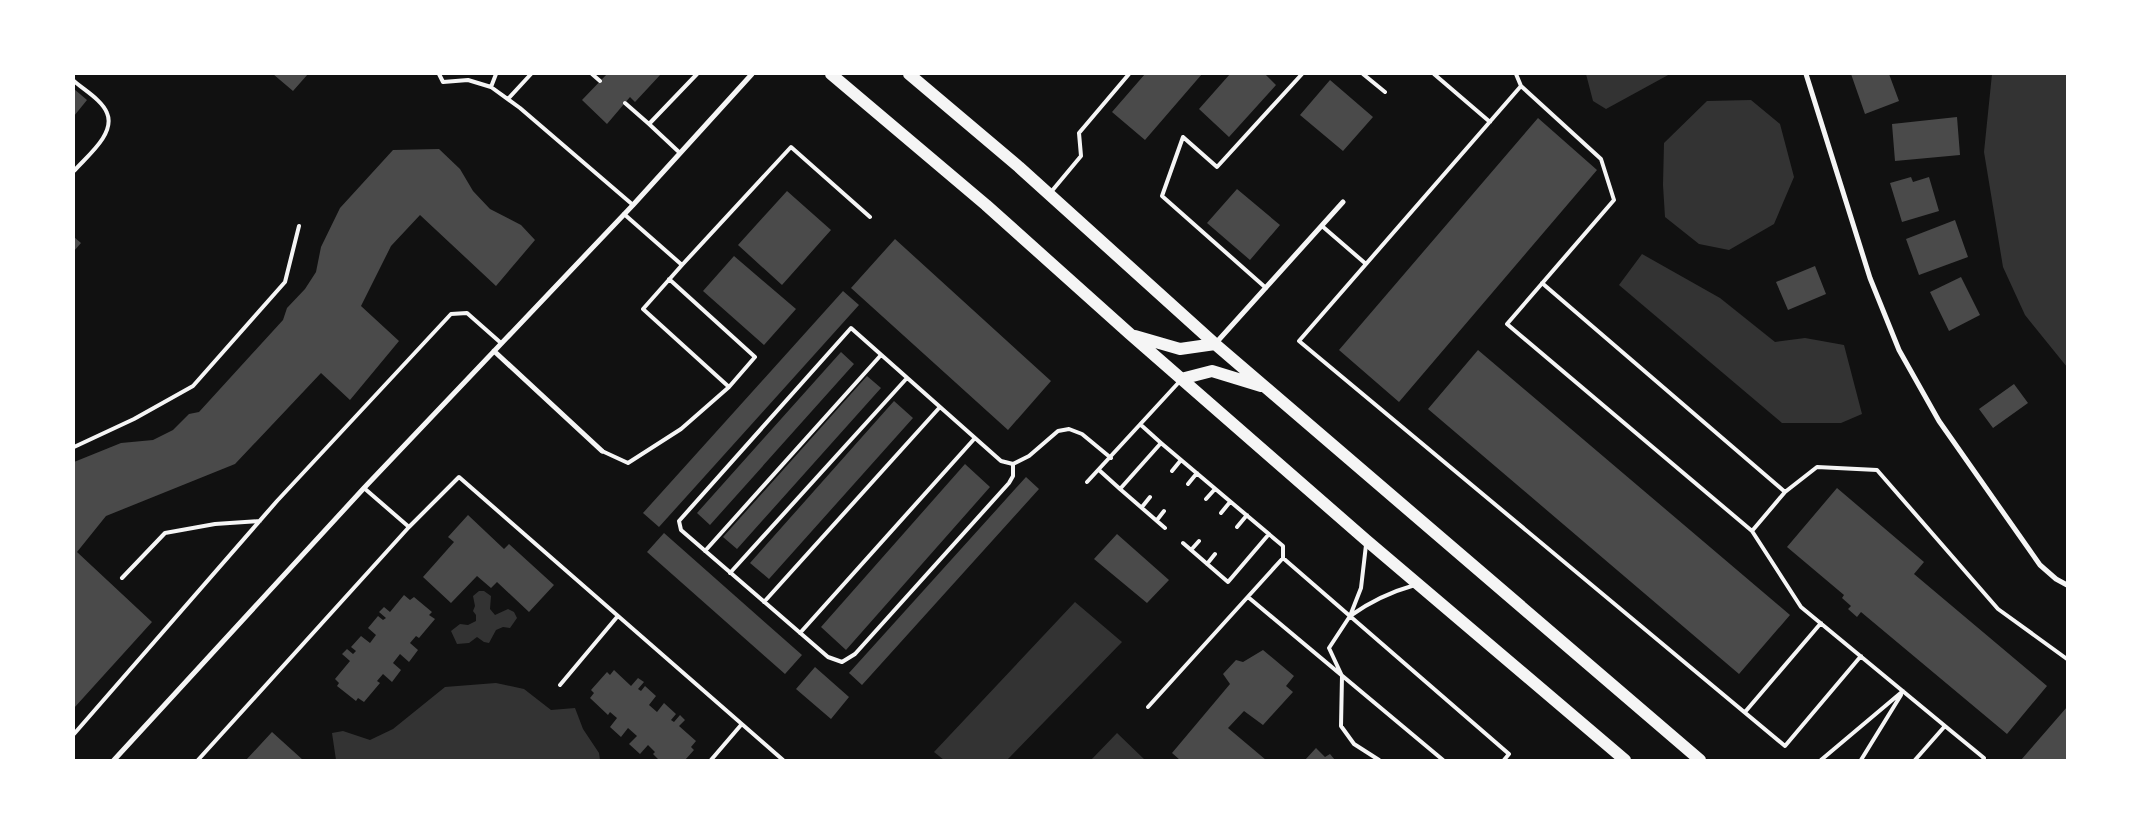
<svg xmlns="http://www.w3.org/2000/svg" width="2141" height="834" font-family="'Golos Text',sans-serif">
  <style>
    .water { fill: #333 }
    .building { fill: #4a4a4a }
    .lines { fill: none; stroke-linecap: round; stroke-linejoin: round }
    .service { stroke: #f5f5f5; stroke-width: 4 }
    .minor { stroke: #f5f5f5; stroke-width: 5 }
    .primary { stroke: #f5f5f5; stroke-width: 12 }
  </style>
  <rect width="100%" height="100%" fill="#111"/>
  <path class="water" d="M1586 74H1670L1606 109 1593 101Z
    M1992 74H2067V367L2025 315 2003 267 1984 152Z
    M1751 100 1780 124 1794 177 1774 224 1729 250 1699 244 1665 217 1663 185 1664 143 1707 101Z
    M1642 254 1720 298 1775 342 1805 338 1844 345 1862 414 1841 423H1782L1619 285Z
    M479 591H484L491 596 490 609 495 615 508 609 514 612 517 618 510 628 503 627 496 630 489 643 484 642 477 637 469 643 457 644 451 631 460 624 468 625 476 621V615L473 611 475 606 473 596Z
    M1075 602 1122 642 1007 760H944L934 752Z
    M496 683 524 689 551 710 575 708 583 729 599 753 600 760H336L332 733 343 731 370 740 393 729 445 687Z
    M1117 733 1145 760H1091Z"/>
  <path class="building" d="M273 74H308L293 91Z
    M607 74H661L635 102 630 97 607 124 582 100Z
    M1145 74H1202L1145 140 1112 112Z
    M1230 74H1265L1276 85 1229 137 1199 109Z
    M1851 74H1889L1899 101 1865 114Z
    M1330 80 1373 117 1343 151 1300 115Z
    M74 89 87 100 74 116Z
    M1957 117 1960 155 1895 161 1892 124Z
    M1538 118 1597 170 1399 402 1339 350Z
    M439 149 460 169 473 191 490 209 521 225 535 240 496 286 420 215 391 246 361 306 399 341 350 400 321 373 235 464 106 516 77 552 152 622 74 708V462L121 443 153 440 173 430 189 414 199 412 283 320 287 308 305 289 316 272 321 247 340 208 393 150Z
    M1911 177 1913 182 1929 177 1939 211 1902 222 1890 183Z
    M1237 189 1280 225 1250 260 1207 223Z
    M787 191 831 230 782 285 738 245Z
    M1955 220 1968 257 1919 275 1906 239Z
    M74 237 81 243 74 251Z
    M895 239 1051 381 1008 430 851 288Z
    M734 256 796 309 764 345 703 291Z
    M1815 266 1826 294 1788 310 1776 282Z
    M1961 277 1980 315 1949 331 1930 292Z
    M843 291 859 305 659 527 643 513Z
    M1478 350 1790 615 1739 674 1428 409Z
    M841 352 854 364 710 525 697 513Z
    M867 376 881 388 737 549 723 537Z
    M2014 384 2028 403 1993 428 1979 409Z
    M894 401 913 418 769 579 750 563Z
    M965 464 990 487 846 650 821 627Z
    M1026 477 1039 489 862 685 849 673Z
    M1837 488 1924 562 1914 574 2047 686 2007 734 1861 612 1857 617 1848 609 1851 606 1842 598 1844 595 1787 547Z
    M468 515 504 549 509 544 554 585 529 612 497 582 491 588 477 576 451 603 423 577 454 542 448 537Z
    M664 533 802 655 785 674 647 552Z
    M1117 534 1169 580 1147 603 1094 559Z
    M404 595 410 600 414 597 432 612 429 615 435 619 419 638 416 636 410 643 418 650 409 662 400 654 393 663 401 670 392 682 383 674 377 681 380 683 364 702 358 698 356 701 337 686 339 683 335 679 350 661 342 654 347 649 353 654 356 651 351 647 361 636 370 643 376 635 368 628 378 616 383 620 386 618 379 612 384 607 390 612Z
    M1263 650 1294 676 1286 686 1293 692 1263 725 1244 711 1228 728 1266 760H1180L1172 753 1230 684 1223 674 1236 660 1243 662Z
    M815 667 849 697 831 719 796 689Z
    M614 670 631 686 638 678 644 682 638 689 641 691 645 686 656 696 649 705 657 712 664 703 676 714 671 720 674 722 680 715 685 720 679 726 696 741 691 747 694 750 685 760H659L653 754 655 752 648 745 640 754 629 744 637 736 628 728 621 737 610 727 617 718 610 712 608 715 590 698 594 693 591 690 607 672 610 675Z
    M2067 707V760H2021Z
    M272 732 303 760H246Z
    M1316 748 1325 757 1330 754 1335 760H1305Z"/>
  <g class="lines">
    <path class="service" d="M439 74 443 82 468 80 491 87 520 108 633 205
      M592 74 600 81
      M1363 74 1385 92
      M1434 74 1490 122
      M1516 74 1521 86
      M74 81C84 90 102 100 107 113 116 134 86 157 74 171
      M491 87 496 74
      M508 99 531 74
      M625 103 649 124
      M680 153 649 124 697 74
      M1051 192 1081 156 1079 133 1129 74
      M624 214 682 265 643 309 729 387
      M1322 226 1366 264
      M682 265 791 147 870 217
      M1542 283 1785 492 1752 531
      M1266 288 1162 196 1183 137 1217 167 1302 74
      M1161 443 1283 546V558
      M74 447 134 419 193 386 285 282 299 226
      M602 451 628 463 681 429 729 387 755 357 669 279
      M1013 464V476L1009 483 855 654 842 662 828 657 681 530 679 521 851 328 1001 461 1013 464 1029 456 1058 431 1069 429 1082 434 1111 458
      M1099 470 1120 489 1161 443 1141 425
      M1172 471 1181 460
      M1087 482 1180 381
      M1188 484 1197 473
      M364 488 409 527
      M1120 489 1165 528
      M1785 492 1817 467 1877 470 1998 609 2067 659
      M1206 499 1215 489
      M1142 507 1150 497
      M1221 513 1230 502
      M1157 520 1164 511
      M1237 527 1247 515
      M1183 543 1228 582 1269 534
      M1366 545 1361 588 1350 616 1329 648 1342 676 1341 726 1354 744 1379 760
      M1191 550 1199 541
      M705 551 881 355
      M1207 564 1215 554
      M730 573 907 378
      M122 578 165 533 215 524 260 521
      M1248 597 1443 760
      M764 602 940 407
      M1350 616C1371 601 1390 592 1415 585
      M800 633 975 438
      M1861 656 1785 746 1299 341 1521 86 1601 159 1614 200 1507 324 1752 531 1801 607 1945 726 1915 760
      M560 685 617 617
      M1148 707 1283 558 1509 754 1504 760
      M1745 712 1821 623
      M1945 726 1984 758 1983 760
      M74 734 277 501 451 314 467 313 501 343
      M198 760 409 527 459 477 783 760
      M711 760 741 725
      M1821 760 1903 691
      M1861 760 1901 695"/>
    <path class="minor" d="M1806 74 1870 278 1899 350 1939 421 2040 565 2056 579 2067 585
      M1215 344 1343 202
      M494 351 602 451
      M114 760 364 488 633 205 752 74"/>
    <path class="primary" d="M831 74 986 205 1130 334 1366 540 1625 760
      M909 74 1019 167 1215 344 1700 760
      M1135 336 1180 349 1215 344
      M1181 379 1212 371 1261 386"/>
  </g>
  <rect width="2141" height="834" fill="none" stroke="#ffffff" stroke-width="150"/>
</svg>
